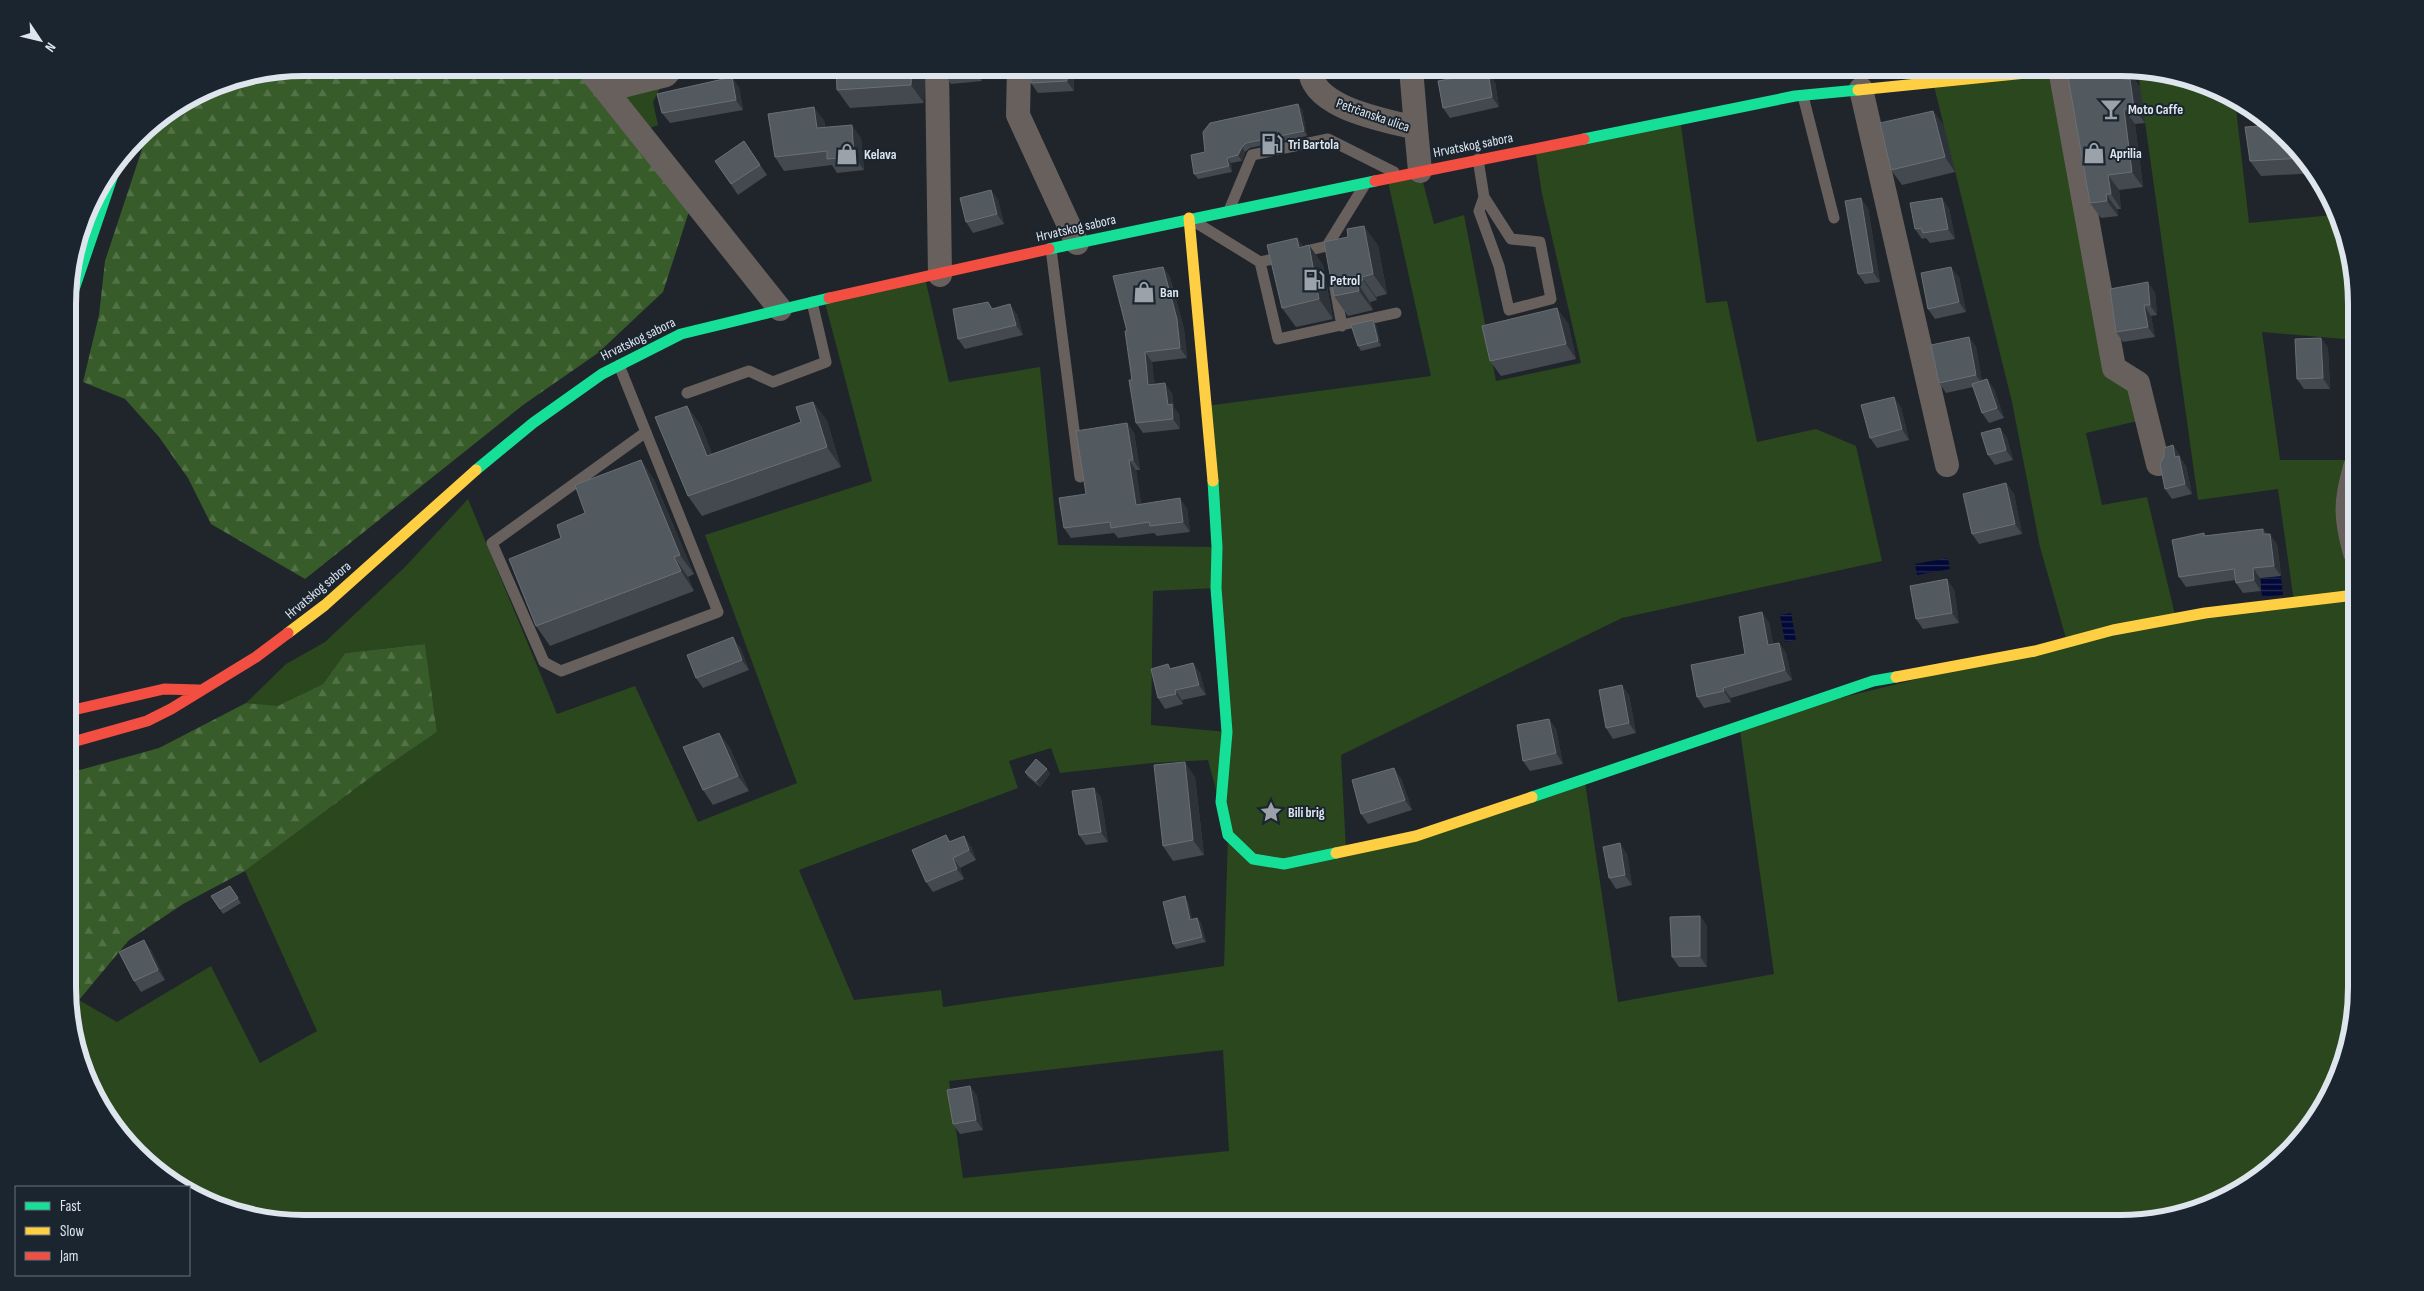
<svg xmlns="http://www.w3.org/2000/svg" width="2424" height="1291" font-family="'Sofia Sans Condensed',sans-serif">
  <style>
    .grass { fill: #2a471e; fill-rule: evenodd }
    .forest { fill: url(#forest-firs) }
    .water { fill: url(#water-rules) }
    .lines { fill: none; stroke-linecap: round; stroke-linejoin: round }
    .lane { stroke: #68605d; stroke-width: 11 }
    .street { stroke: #68605d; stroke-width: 24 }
    .fast { stroke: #16e098; stroke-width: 11 }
    .slow { stroke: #ffcf43; stroke-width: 11 }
    .jam { stroke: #f24e42; stroke-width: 11 }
    .wall { fill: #43494e }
    .shaded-wall { fill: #2d3339 }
    .building { fill: #535a5f; stroke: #696f75 }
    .labels { text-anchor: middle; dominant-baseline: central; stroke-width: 4; stroke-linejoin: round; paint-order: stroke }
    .poi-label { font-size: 14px; font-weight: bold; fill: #dee5ed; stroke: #1a2530; text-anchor: start }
    .street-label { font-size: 14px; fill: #dee5ed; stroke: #1a2530 }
    .rim { fill: none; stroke: #dee5ed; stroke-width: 6 }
  </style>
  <defs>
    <pattern id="forest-firs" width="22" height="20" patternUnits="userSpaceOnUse" patternTransform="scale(1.25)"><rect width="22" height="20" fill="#375b29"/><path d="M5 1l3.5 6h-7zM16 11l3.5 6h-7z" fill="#547248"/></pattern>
    <pattern id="water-rules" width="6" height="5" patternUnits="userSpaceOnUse" patternTransform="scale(1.25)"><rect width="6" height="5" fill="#030937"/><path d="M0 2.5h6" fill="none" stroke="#272d54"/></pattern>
  </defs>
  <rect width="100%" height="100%" fill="#1f252b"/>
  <path class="grass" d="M588 68H670L653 102 658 125 639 132Z
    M2060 69 2110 373 2134 383 2142 420 2086 433 2102 505 2147 497 2176 619 2294 602 2278 489 2198 500 2138 72 2225 92 2235 99 2249 223 2333 215 2355 273V340L2262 332 2280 460H2355L2356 987 2332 1092 2298 1143 2251 1184 2196 1211 2135 1223H304L199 1199 189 1192V1187H182L148 1165 108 1119 71 1022 79 1000 117 1022 211 966 260 1063 317 1031 245 871 374 775 437 732 425 644 345 653 323 684 278 707 246 703 286 664 325 642 405 567 468 499 557 714 635 686 698 822 797 783 705 535 872 481 824 299 925 278 949 382 1040 367 1058 545 1217 547 1206 406 1431 376 1387 177 1420 171 1434 224 1464 215 1496 381 1581 363 1542 194 1535 148 1680 119 1706 303 1727 301 1757 442 1816 429 1856 446 1882 561 1622 618 1341 755 1346 850 1585 782 1618 1002 1774 974 1739 723 2067 642 2040 547 2012 402 1933 82ZM1216 588 1227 732 1151 725 1153 591ZM1051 748 1060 773 1152 763 1208 760 1228 835 1224 966 943 1007 941 990 854 1000 799 870 1018 788 1009 761ZM1223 1050 1229 1151 963 1178 949 1081Z"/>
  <path class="forest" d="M304 68H588L693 199 663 292 598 353 523 405 305 579 211 524 188 478 159 437 125 399 83 382 99 315 105 261 150 125 214 85Z
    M425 644 437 732 374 775 245 871 183 904 129 940 79 1000 71 1022 69 773 159 748 246 703 278 706 323 684 345 653Z"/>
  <path class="water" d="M1948 558 1950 569 1917 575 1915 564Z
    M2281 576 2283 595 2262 597 2260 578Z
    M1791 613 1796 640 1785 642 1780 615Z"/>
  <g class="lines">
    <path class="lane" d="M1803 96 1834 218
      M1478 159 1484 197 1479 211 1499 266 1509 310 1551 299 1540 242 1511 239 1484 197
      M1230 208 1252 155 1328 139 1394 172
      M1195 222 1260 262 1327 246 1364 186
      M1051 249 1080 477
      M1260 262 1278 339 1396 313
      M1335 288 1342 326
      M619 365 718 612 561 671 544 662 492 543 646 432
      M687 393 749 371 773 382 826 362 812 302"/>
    <path class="street" d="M588 68 780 309
      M937 68 940 275
      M1019 68 1018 115 1077 243
      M1310 68C1310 108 1385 120 1416 128L1420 171
      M1411 68 1416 128
      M2060 69 2114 368 2138 383 2158 464
      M1861 89 1947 465
      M606 90 666 75 672 68
      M2355 467C2345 502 2345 517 2355 553"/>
    <path class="fast" d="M1584 139 1795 96 1858 90
      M1049 249 1375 181
      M68 307 115 169
      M476 470 533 423 602 374 681 334 829 298
      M1213 481 1217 547 1216 588 1227 732 1221 802 1228 835 1253 859 1284 864 1336 853
      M1532 797 1873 681 1896 677"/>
    <path class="slow" d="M1858 90 2075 68
      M1189 218 1213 481
      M288 633 325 605 476 470
      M1896 677 2035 651 2113 630 2205 613 2355 595
      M1336 853 1416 836 1532 797"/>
    <path class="jam" d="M1375 181 1584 139
      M829 298 1049 249
      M69 711 164 689 199 690
      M69 743 147 721 171 709 256 657 288 633"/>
  </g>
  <path class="wall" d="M925 68 924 103 850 108 837 90Z
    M940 68H981L982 81 951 84Z
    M1031 68H1073L1074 91 1038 93 1031 83Z
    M1358 68H1387L1361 71Z
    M2129 72 2140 87 2145 123 2135 124 2143 187 2119 190 2121 209H2117L2118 216 2101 218 2090 203 2112 75Z
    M1495 82 1499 107 1450 118 1443 108Z
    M739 87 743 110 670 123 662 113Z
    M1302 109 1307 136 1250 148 1245 152 1242 161 1231 163 1232 172 1198 179 1194 174 1205 152Z
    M1933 111 1944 126 1955 172 1902 185 1891 170Z
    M824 120 825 127 861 138 864 170 837 173 832 165 784 171 775 157Z
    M2276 126 2316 172 2317 173 2261 176 2250 161Z
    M744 141 767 175 738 195 715 161Z
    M991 190 998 200 1004 224 973 233 966 222Z
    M1868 208 1880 282 1865 284 1858 274Z
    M1949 208 1955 239 1930 243 1926 238 1922 239 1915 229Z
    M1297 238 1303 247 1309 245 1323 265 1333 319 1296 327 1282 308Z
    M1378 245 1387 294 1376 297 1377 300 1370 302 1373 310 1348 316 1334 296Z
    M1163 267 1170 277 1184 329 1187 358 1152 362 1154 384 1172 393 1174 408 1179 414 1180 429 1143 433 1136 423 1127 331Z
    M1959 277 1966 312 1935 319 1928 309Z
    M2155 292 2157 315 2151 316 2155 337 2123 342 2116 332Z
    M993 308 1017 314 1023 335 965 349 958 339Z
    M1373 320 1376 325 1381 346 1361 351 1358 346Z
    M1568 323 1576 359 1501 376 1490 361Z
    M1969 337 1976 347 1982 381 1994 389 2004 418 1989 423 1982 413 1973 387 1946 393 1939 383Z
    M2321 338 2328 348 2330 389H2304L2297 379Z
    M813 402 827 421 841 467 702 516 688 496 687 406 701 426 712 454 801 422Z
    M1901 407 1909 440 1877 448 1870 438Z
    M1127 423 1134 433 1140 470H1136L1141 504 1187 508 1190 532 1157 536 1154 533 1118 538 1114 533 1071 538 1064 528 1086 494Z
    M2000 428 2007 438 2013 460 1995 465 1988 455Z
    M2173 445 2180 456 2181 459 2186 466 2192 494 2172 499 2165 489Z
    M641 460 654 480 694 574 688 577 694 591 550 646 536 626 585 513Z
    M2006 483 2014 494 2022 534 1979 544 1972 534Z
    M2263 529 2267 534 2277 544 2281 576 2260 578 2261 591 2243 593 2236 583V580L2186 587 2179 577 2204 533 2206 536Z
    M1954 589 1959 623 1923 629 1916 619Z
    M1769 622 1773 644 1779 643 1786 653 1792 680 1731 698V702L1704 708 1697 697 1745 654Z
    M740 647 749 670 703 688 696 678Z
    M1193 663 1200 673 1206 695 1182 700 1183 704 1165 709 1158 698 1171 668Z
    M1629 695 1636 733 1613 739 1606 728Z
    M1549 719 1556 729 1563 764 1530 771 1523 761Z
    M719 733 730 748 749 791 713 805 703 790Z
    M1047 769 1050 774 1040 787 1028 777 1025 772Z
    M1195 777 1204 855 1173 861 1163 846Z
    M1401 778 1412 810 1368 824 1361 814Z
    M1094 788 1101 798 1108 842 1086 845 1079 835Z
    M946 835 950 841 971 846 976 860 960 868 964 879 933 892 926 882Z
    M1627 854 1632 885 1616 889 1609 878Z
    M230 886 241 903 223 914 211 896Z
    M1188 902 1192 919 1197 918 1201 923 1206 942 1176 949 1173 944Z
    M1700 916 1707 926V967H1679L1672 957Z
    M151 950 165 980 141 992 134 981Z
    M970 1086 977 1096 983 1130 960 1134 953 1124Z"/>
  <path class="shaded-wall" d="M912 68H925L924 103 911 85Z
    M972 68H981L982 81Z
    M1066 68H1073L1074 91 1067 81Z
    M1488 72 1495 82 1499 107 1492 97Z
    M2129 72 2140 87 2145 123 2134 108Z
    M732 77 739 87 743 110 736 100Z
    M1298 104 1302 109 1307 136 1304 131Z
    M814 107 824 120 826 141 817 128Z
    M2124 109 2135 124 2143 187 2132 172Z
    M1933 111 1944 126 1955 172 1945 157Z
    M852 125 861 138 864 170 854 157Z
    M1242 147 1245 152 1242 161 1238 155Z
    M1227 158 1231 163 1232 172 1229 166Z
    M2108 175 2119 190 2121 209 2111 194Z
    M991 190 998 200 1004 224 997 214Z
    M2106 194 2117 209 2118 216 2107 201Z
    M1861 198 1868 208 1880 282 1873 272Z
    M1942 198 1949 208 1955 239 1948 229Z
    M1364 226 1378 245 1387 294 1373 274Z
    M1297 238 1311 258 1299 248Z
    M1309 245 1323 265 1333 319 1319 299Z
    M1163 267 1170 277 1184 329 1187 358 1180 348Z
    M1951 267 1959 277 1966 312 1959 302Z
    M1362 277 1376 297 1377 300 1363 280Z
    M1357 282 1370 302 1373 310 1359 291Z
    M2148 282 2155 292 2157 315 2150 305Z
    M1010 304 1017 314 1023 335 1016 325Z
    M2144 305 2151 316 2155 337 2148 327Z
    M1557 308 1568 323 1576 359 1566 344Z
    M1373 320 1376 325 1381 346 1378 341Z
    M1969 337 1976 347 1983 385 1976 375Z
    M2321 338 2328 348 2330 389 2323 378Z
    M1145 352 1152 362 1156 395 1148 385Z
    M1987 379 1994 389 2004 418 1997 408Z
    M1165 383 1172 393 1174 408 1179 414 1180 429 1173 419 1168 405Z
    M1894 397 1901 407 1909 440 1902 429Z
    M813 402 827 421 841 467 827 447Z
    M687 406 701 426 721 476 707 456Z
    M1127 423 1134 433 1140 470 1133 460Z
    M2000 428 2007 438 2013 460 2006 450Z
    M2173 445 2180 456 2181 459 2186 466 2192 494 2185 484 2175 457Z
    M641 460 654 480 694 574 680 555Z
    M1129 460 1136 470 1143 515 1136 505Z
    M2006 483 2014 494 2022 534 2015 524Z
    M1180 498 1187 508 1190 532 1183 522Z
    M2263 529 2270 539V534L2277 544 2281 576 2274 566 2263 534Z
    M674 557 688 577 694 591 681 571Z
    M2253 568 2260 578 2261 591 2254 580Z
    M1947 579 1954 589 1959 623 1952 613Z
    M1762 612 1769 622 1775 655 1768 645Z
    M733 637 740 647 749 670 742 660Z
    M1779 643 1786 653 1792 680 1785 670Z
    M1193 663 1200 673 1206 695 1199 685Z
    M1622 685 1629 695 1636 733 1629 723Z
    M1723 688 1731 698V702L1724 691Z
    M1175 690 1182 700 1183 704 1176 694Z
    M1549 719 1556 729 1563 764 1556 753Z
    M719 733 730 748 749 791 738 776Z
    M1185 762 1195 777 1204 855 1193 840Z
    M1394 768 1401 778 1412 810 1405 800Z
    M1047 769 1050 774 1040 787 1036 781Z
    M1094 788 1101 798 1108 842 1101 832Z
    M964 836 971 846 976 860 969 850Z
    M1620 843 1627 854 1632 885 1625 875Z
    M953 858 960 868 964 879 957 869Z
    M1185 896 1188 902 1193 925 1190 920Z
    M1700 916 1707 926V967L1700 956Z
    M1197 918 1201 923 1206 942 1202 937Z
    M144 940 151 950 165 980 158 970Z
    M970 1086 977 1096 983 1130 976 1120Z"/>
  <path class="building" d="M836 68H912L911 85 837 90Z
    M1031 68H1066L1067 81 1031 83Z
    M2109 71 2110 76 2129 72 2134 108 2124 109 2132 172 2108 175 2111 194H2106L2107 201 2090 203 2068 77Z
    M1488 72 1492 97 1443 108 1438 81Z
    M732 77 736 100 662 113 657 94Z
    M1298 104 1304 131 1246 143 1242 147 1238 155 1227 158 1229 166 1194 174 1191 155 1205 152 1203 132 1210 123Z
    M814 107 817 128 852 125 854 157 827 159V151L775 157 768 114Z
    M1933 111 1945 157 1891 170 1880 123Z
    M2274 125 2276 126 2304 158 2250 161 2245 127Z
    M744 141 760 165 731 184 715 161Z
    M991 190 997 214 966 222 960 198Z
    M1861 198 1873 272 1858 274 1845 201Z
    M1942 198 1948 229 1923 233 1921 228 1915 229 1910 203Z
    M1364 226 1373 274 1362 277 1363 280 1357 282 1359 291 1334 296 1324 242 1348 237 1347 229Z
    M1297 238 1299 248 1309 245 1319 299 1282 308 1267 245Z
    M1163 267 1177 319 1180 348 1145 352 1148 385 1165 383 1168 405 1172 404 1173 419 1136 423 1129 380H1132L1125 331H1127L1113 276Z
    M1951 267 1959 302 1928 309 1921 273Z
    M2148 282 2150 305H2144L2148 327 2116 332 2110 289Z
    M988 302 992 309 1010 304 1016 325 958 339 953 309Z
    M1557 308 1566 344 1490 361 1482 326Z
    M1373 320 1378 341 1358 346 1351 325Z
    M1969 337 1976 375 1939 383 1931 345Z
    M2321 338 2323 378 2297 379 2295 339Z
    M1987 379 1997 408 1982 413 1972 384Z
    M1894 397 1902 429 1870 438 1861 405Z
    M813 402 827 447 688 496 655 417 687 406 707 456 801 422 796 407Z
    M1127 423 1133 460H1129L1136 505 1180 498 1183 522 1150 526 1149 522 1111 528 1110 522 1064 528 1059 498 1086 494 1076 431Z
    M2000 428 2006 450 1988 455 1981 433Z
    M2173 445 2175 457 2179 456 2185 484 2165 489 2160 464 2164 457V448Z
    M641 460 680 555 674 557 681 571 536 626 509 559 561 538 557 525 585 513 575 485Z
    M2006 483 2015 524 1972 534 1963 494Z
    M2263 529V534H2270L2274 566 2253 568 2254 580 2236 583 2234 569 2179 577 2172 540 2204 533V536Z
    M1947 579 1952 613 1916 619 1910 586Z
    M1762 612 1768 645 1779 643 1785 670 1723 688 1724 691 1697 697 1691 665 1745 654 1739 617Z
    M733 637 742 660 696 678 687 655Z
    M1193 663 1199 685 1175 690 1176 694 1158 698 1151 669 1168 664 1170 669Z
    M1622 685 1629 723 1606 728 1599 690Z
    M1549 719 1556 753 1523 761 1517 725Z
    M719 733 738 776 703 790 683 747Z
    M1036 759 1047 769 1036 781 1025 772Z
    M1185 762 1193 840 1163 846 1154 765Z
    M1394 768 1405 800 1361 814 1352 780Z
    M1094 788 1101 832 1079 835 1072 791Z
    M946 835 949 842 964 836 969 850 953 858 957 869 926 882 912 850Z
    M1620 843 1625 875 1609 878 1603 847Z
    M230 886 238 898 220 909 211 896Z
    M1185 896 1190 920 1197 918 1202 937 1173 944 1163 902Z
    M1700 916V956L1672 957 1670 917Z
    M144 940 158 970 134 981 119 952Z
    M970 1086 976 1120 953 1124 947 1090Z"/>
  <defs>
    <g id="bar-bare" transform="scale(1.725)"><path d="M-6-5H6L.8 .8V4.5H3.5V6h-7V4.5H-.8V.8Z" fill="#9ba2a9" stroke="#1a2530" stroke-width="2.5" paint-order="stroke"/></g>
    <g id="fuel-bare" transform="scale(1.725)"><path d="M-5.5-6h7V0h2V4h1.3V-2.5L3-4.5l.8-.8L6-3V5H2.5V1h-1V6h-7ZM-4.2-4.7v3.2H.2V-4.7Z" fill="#9ba2a9" stroke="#1a2530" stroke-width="2.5" paint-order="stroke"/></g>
    <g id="shop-bare" transform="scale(1.725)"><path d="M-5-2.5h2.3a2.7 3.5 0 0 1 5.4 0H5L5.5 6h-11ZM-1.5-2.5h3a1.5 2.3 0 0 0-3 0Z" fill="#9ba2a9" stroke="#1a2530" stroke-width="2.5" paint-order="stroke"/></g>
    <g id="sight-bare" transform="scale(1.725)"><path d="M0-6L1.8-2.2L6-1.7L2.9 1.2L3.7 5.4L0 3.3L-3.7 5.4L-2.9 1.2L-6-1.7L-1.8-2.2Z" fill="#9ba2a9" stroke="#1a2530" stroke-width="2.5" paint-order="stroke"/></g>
  </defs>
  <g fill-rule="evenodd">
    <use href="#bar-bare" x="2111" y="109"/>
    <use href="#fuel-bare" x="1272" y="144"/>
    <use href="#shop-bare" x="2094" y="153"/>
    <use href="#shop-bare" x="847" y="154"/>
    <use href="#fuel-bare" x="1314" y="280"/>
    <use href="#shop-bare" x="1144" y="292"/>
    <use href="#sight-bare" x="1271" y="812"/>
  </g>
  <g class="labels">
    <g class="poi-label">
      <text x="2128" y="109">Moto Caffe</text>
      <text x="1288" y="144">Tri Bartola</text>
      <text x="2110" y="153">Aprilia</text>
      <text x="864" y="154">Kelava</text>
      <text x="1330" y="280">Petrol</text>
      <text x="1160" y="292">Ban</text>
      <text x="1288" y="812">Bili brig</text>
    </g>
    <g class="street-label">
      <text transform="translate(1373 115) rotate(19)">Petrčanska ulica</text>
      <text transform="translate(1473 145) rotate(-11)">Hrvatskog sabora</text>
      <text transform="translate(1076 228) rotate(-13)">Hrvatskog sabora</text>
      <text transform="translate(638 339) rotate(-26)">Hrvatskog sabora</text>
      <text transform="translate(318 590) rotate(-40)">Hrvatskog sabora</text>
    </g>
  </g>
  <path d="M0 0H2424V1291H0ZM304 76H2120A228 228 0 0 1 2348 304V987A228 228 0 0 1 2120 1215H304A228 228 0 0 1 76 987V304A228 228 0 0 1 304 76Z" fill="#1a2530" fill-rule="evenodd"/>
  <path class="rim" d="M304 76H2120A228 228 0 0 1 2348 304V987A228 228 0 0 1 2120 1215H304A228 228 0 0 1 76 987V304A228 228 0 0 1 304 76Z"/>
  <rect x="15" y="1186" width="175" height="90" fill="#1a2530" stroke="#68727c"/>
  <rect x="25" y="1202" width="25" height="8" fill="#16e098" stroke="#68727c"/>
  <text x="60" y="1211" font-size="15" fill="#dee5ed">Fast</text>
  <rect x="25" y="1227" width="25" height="8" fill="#ffcf43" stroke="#68727c"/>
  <text x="60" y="1236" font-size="15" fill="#dee5ed">Slow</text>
  <rect x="25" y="1252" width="25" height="8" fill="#f24e42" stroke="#68727c"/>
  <text x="60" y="1261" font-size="15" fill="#dee5ed">Jam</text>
  <g transform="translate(40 40) rotate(125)" stroke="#1a2530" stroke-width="4" paint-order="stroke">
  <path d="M0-4L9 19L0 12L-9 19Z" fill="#dee5ed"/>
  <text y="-8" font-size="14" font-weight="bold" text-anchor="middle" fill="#dee5ed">N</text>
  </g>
</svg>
